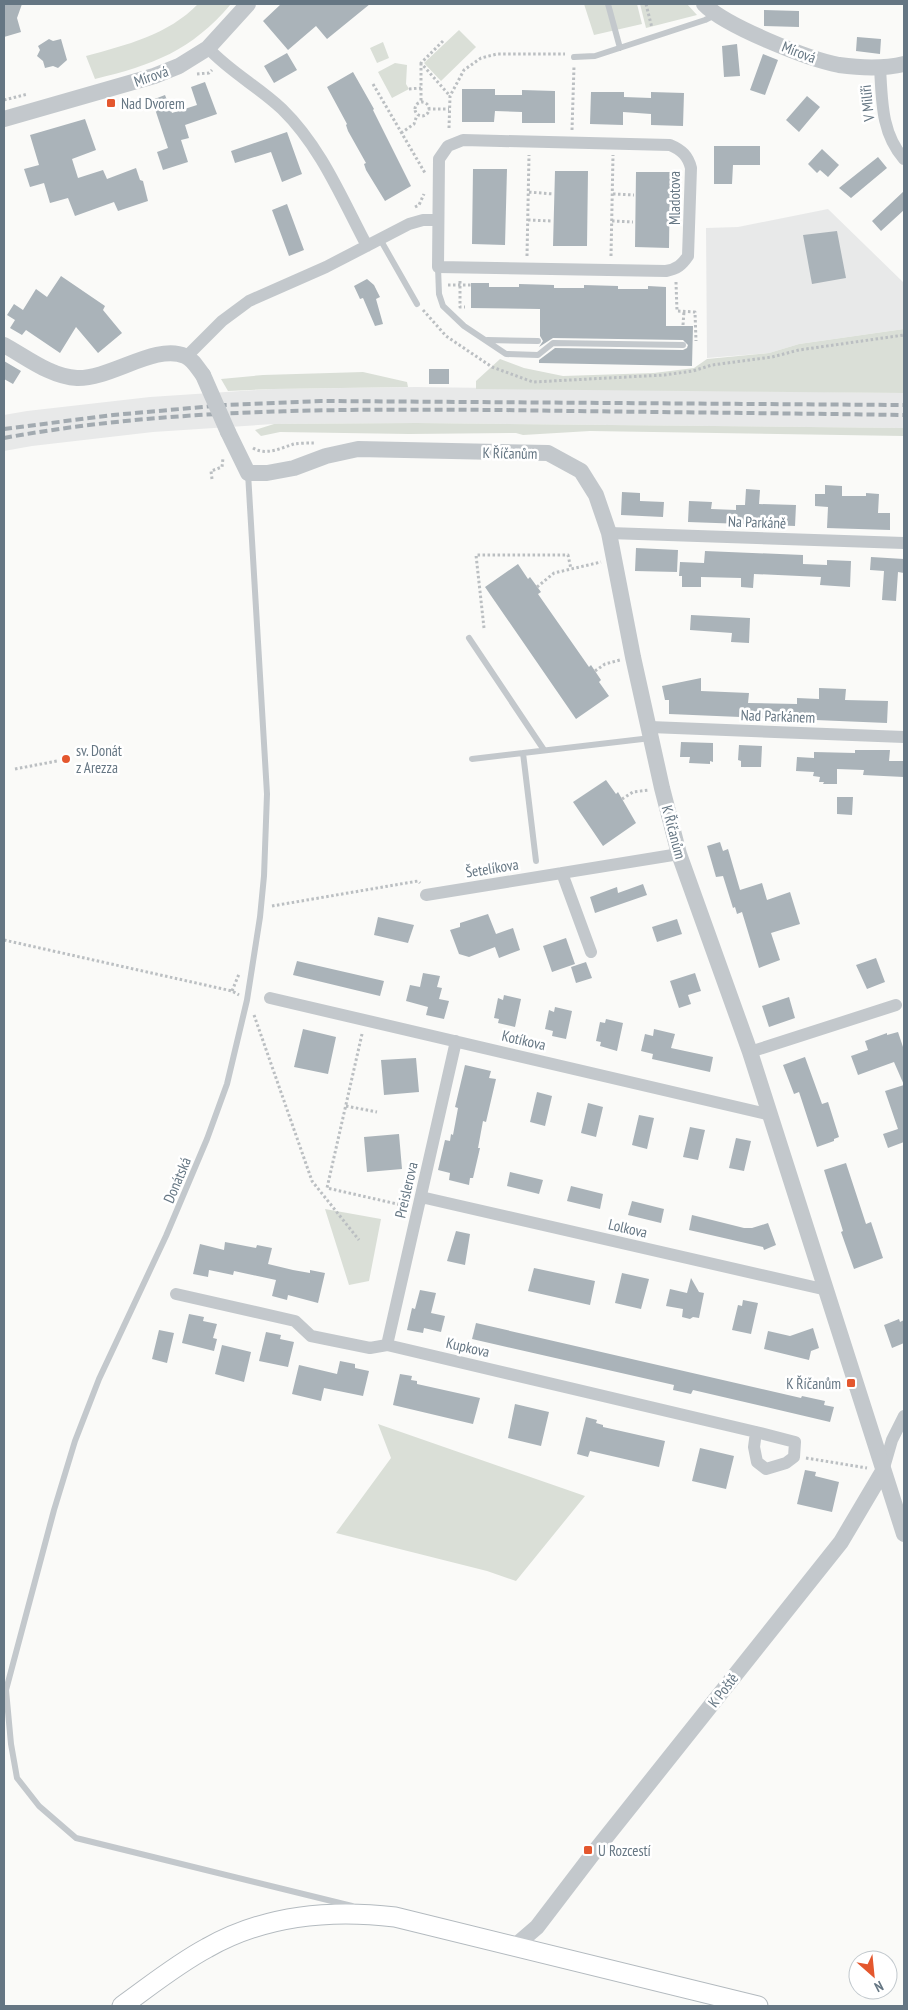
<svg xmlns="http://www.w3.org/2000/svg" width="908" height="2010" font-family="'PT Sans Narrow',sans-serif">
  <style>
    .built { fill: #e8e9e9 }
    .green { fill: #dadfd7 }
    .building { fill: #aab3b9 }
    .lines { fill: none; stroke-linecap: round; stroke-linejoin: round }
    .secondary-casing { stroke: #b3babf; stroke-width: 21 }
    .path { stroke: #bbbfc2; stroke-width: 3; stroke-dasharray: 2.5 2.5; stroke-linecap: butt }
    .service { stroke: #c3c8cc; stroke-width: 6 }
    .minor { stroke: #c3c8cc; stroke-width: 12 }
    .tertiary { stroke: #c3c8cc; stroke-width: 16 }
    .secondary { stroke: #fff; stroke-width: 19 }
    .rail { stroke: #a2aab0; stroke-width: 4; stroke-dasharray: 8 4; stroke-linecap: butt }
    .tertiary-bridge { stroke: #c3c8cc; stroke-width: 16 }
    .poi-dot { fill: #e4572e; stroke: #fff; stroke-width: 2 }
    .labels { text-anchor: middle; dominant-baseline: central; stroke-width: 5; stroke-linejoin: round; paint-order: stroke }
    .street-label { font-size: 15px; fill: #657683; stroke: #fff }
    .poi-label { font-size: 15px; fill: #657683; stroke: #fff; text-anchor: start }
  </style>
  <rect width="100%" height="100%" fill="#fafaf8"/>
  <path class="built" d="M828 209 904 283V329L799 344 769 353 707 358 706 228 738 227Z
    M416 387 904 393V428L416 423 274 424 153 432 32 446 4 451V415L27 411 150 397 273 389Z"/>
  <path class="green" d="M198 4H231C191 51 153 65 95 79L86 56C126 45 168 35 198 4Z
    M584 4H637L642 24 594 35Z
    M640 4H687L697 15 646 28Z
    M459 30 476 47 441 81 424 63Z
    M383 42 389 58 377 63 370 48Z
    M395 63 407 65 406 84 409 89 392 98 378 72Z
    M904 329V393L476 389V381L500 359 524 368 563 376 654 373 694 368 707 359 769 353 799 344Z
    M363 372 407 382 408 387 273 389 228 391 221 379 263 375Z
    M416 423 904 428V436L590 431 523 435 516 433 409 434 280 432 261 436 255 430 274 424Z
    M325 1209 381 1219 369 1281 349 1285Z
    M378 1424 585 1496 516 1581 487 1571 336 1533 391 1458Z"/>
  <path class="building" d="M4 4H22L17 18 21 32 4 37Z
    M281 4H370L327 39 316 26 288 50 263 21Z
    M764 10 799 11V27L764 26Z
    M857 37 881 39 880 54 856 51Z
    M49 39 53 41 61 39 67 60 58 68 53 66 45 68 43 61 37 56 40 50 38 46Z
    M737 44 740 76 724 77 722 46Z
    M287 53 297 70 274 83 264 66Z
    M763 54 778 60 765 95 750 90Z
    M353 72 374 109 373 110 411 186 385 201 366 170 364 164 366 163 348 131 346 125 347 124 327 87Z
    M205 82 217 114 185 125 189 138 181 140 188 162 163 170 157 152 168 148 152 100 165 95 172 113 197 105 191 87Z
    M462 89H495V95H522V90L555 91V123H522V112L495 111 494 122H462Z
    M591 92H624V97L651 98V92L684 93 683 126 651 125V114L623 112V125L590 124Z
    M807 96 820 107 799 132 786 120Z
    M85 119 96 150 72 159 78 178 103 170 107 179 136 168 140 180 143 181 148 201 118 211 114 202 75 216 68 198 50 203 44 183 30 187 24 169 39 165 30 135Z
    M287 132 302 174 282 182 271 152 235 163 231 151Z
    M714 146H760V165H733L732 184H714Z
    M822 149 839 165 828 177 820 170 817 173 808 164Z
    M878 157 887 168 851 198 839 188Z
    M473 169H507L505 245 472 244Z
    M555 171H588L587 246H553Z
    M636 172H670L669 248 635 247Z
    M904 191V210L881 231 872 221Z
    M287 204 304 250 289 256 272 210Z
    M837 231 846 278 812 284 803 235Z
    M61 276 105 306 103 310 122 333 98 353 76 327 60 353 26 330 22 335 10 328 15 320 7 315 14 304 23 310 36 289 47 297Z
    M367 279 374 285 380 297 376 299 383 324 375 326 363 298 360 299 354 286Z
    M471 283H489V287H519V284L554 285V288H584V285L618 286V289H648V286L666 287V326H693L692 366 539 363V360L555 348 683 350 687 348 688 345 683 340 553 338 539 347 543 341 540 336V309L471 308Z
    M4 361 21 371 13 384 4 379Z
    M429 369H449V384H429Z
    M825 485 842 486V496H866V493L879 494 878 513H890V530L827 528 828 507 815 506V494H825Z
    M746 489 760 490 759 504 796 505 795 526 688 522 689 501 712 502 711 509 736 510V505H745Z
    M622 492 640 493V501L664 502 663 517 621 515Z
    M636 548 678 550 677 572 635 571Z
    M705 551 803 555V564L827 565V560L851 561 850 587 820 585 821 577 754 574 753 588 741 587V578L701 577V587H682V576H679L680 562 704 563Z
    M871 557 904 559V573L898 572 896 601 882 600 884 571 870 570Z
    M518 564 528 579 530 577 541 592 538 594 589 667 591 665 601 680 599 682 609 696 576 719 485 587Z
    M691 615 750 618 749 643 731 642 732 633 690 630Z
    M701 678V691L749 693 748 703 797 704V698L819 699V688L846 689 845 700 888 701 887 723 669 714V700H665L662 686Z
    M681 742 713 743V762L710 761V764L689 763 690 757H680Z
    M739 745 762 746 761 767H741V761L738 760Z
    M855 750H890L889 761H904V777L863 775 864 770 837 769V784H823L824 782H819L820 777 813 776 814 772 796 771 797 757 814 758V752L855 753Z
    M606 780 616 794 618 792 636 823 603 846 573 802Z
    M837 797H853L852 815 837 814Z
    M720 842 723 851 728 849 740 890 762 883 767 900 790 892 800 924 771 933 780 960 759 968 742 912 737 914 735 907 733 908 723 876 716 877 707 846Z
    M643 884 647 895 595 913 590 897 617 887 618 893Z
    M488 914 496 934 513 928 520 950 499 958 495 947 469 957 459 954 450 930 460 927V923Z
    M378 917 414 925 408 943 374 935Z
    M677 919 682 934 657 942 652 927Z
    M566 938 575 964 552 972 543 946Z
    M876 958 885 982 867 989 856 965Z
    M297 961 384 981 380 996 293 975Z
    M586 962 592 978 576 983 571 967Z
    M423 973 440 976 437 987 442 988 439 999 449 1001 444 1019 426 1015 428 1007 406 1001 410 985 420 987Z
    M695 973 701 991 688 995 691 1004 679 1008 670 981Z
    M504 995 521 999 515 1027 498 1023 499 1019 494 1018 498 998 503 1000Z
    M789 997 795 1018 769 1027 762 1006Z
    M555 1007 572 1011 566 1039 552 1036 553 1031 545 1029 549 1010 554 1012Z
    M606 1019 623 1023 617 1051 600 1046 601 1042 596 1041 600 1022 605 1023Z
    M303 1029 336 1037 328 1074 294 1067Z
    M654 1029 675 1034 671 1048 713 1057 710 1072 652 1059 653 1054 641 1051 645 1034 653 1036Z
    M898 1032 904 1050V1142L888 1148 883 1134 898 1129 885 1091 904 1085 894 1062 858 1075 851 1056 868 1050 865 1041 887 1033V1035Z
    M805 1057 822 1104 828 1102 839 1137 834 1139V1141L817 1147 799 1092 794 1094 783 1065Z
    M416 1058 419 1092 384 1095 381 1060Z
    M465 1065 491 1071 489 1078 496 1079 486 1122 483 1121 478 1148H480L473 1178H470L469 1185 449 1180 450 1173 438 1170 445 1140 450 1141 451 1134 453 1135 458 1108 455 1107Z
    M537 1092 552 1096 545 1126 530 1122Z
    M588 1103 603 1107 596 1137 581 1133Z
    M639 1115 654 1118 647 1149 632 1145Z
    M690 1127 705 1130 698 1160 683 1157Z
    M399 1134 402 1169 367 1172 364 1137Z
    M736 1138 751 1141 744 1171 729 1168Z
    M846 1163 866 1224 871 1222 883 1258 854 1269 841 1232 843 1231 824 1170Z
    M510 1172 543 1180 539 1194 507 1186Z
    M571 1186 603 1194 600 1209 567 1201Z
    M632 1201 664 1209 661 1223 628 1215Z
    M692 1215 744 1228H752L768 1223 776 1245 764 1250 763 1247 689 1230Z
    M456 1231 470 1234 465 1265 447 1261Z
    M225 1242 256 1248 257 1245 272 1248 268 1264 293 1270 310 1273V1270L325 1273 318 1303 288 1295 287 1300 272 1296 276 1280 234 1271 233 1275 209 1270 208 1277 193 1274 200 1244 224 1250Z
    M534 1268 595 1281 590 1305 528 1291Z
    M622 1273 649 1279 641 1309 615 1303Z
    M691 1278 699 1292 704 1293 699 1318 693 1317 690 1319 682 1317 683 1309 666 1306 670 1289 687 1293Z
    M420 1290 436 1293 431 1313 445 1316 441 1332 424 1328 423 1333 407 1330 412 1308 415 1309Z
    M743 1300 758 1303 751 1334 732 1330 738 1305 742 1306Z
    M189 1314 204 1317 203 1321 217 1324 213 1338 217 1339 214 1351 182 1343Z
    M899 1319 900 1322 904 1320V1343L892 1348 884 1325Z
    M476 1323 801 1398 802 1396 825 1401 824 1405 834 1407 830 1422 693 1390 691 1394 673 1390 674 1385 472 1339Z
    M813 1328 819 1348 811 1351 809 1360 764 1349 768 1331 790 1336Z
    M159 1330 174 1333 167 1363 152 1359Z
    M266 1332 281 1335 280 1339 294 1342 288 1367 259 1361Z
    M222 1345 251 1352 244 1382 215 1374Z
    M340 1361 355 1364V1368L369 1371 363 1396 324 1388 321 1401 292 1394 299 1365 337 1374Z
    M400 1374 412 1376 411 1380 417 1381V1384L480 1398 473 1424 393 1405Z
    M515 1404 549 1412 541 1446 508 1438Z
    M586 1417 597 1420 596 1423 603 1425V1427L665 1441 659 1467 590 1451 588 1457 577 1454Z
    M700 1448 734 1456 726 1489 692 1481Z
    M805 1470 816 1472 815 1476 839 1482 832 1512 797 1504Z"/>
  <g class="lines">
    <g class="secondary-casing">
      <path id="secondary" d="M122 2006C150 1986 177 1964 207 1948 265 1915 329 1909 395 1917L758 2006"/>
    </g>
    <path class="path" d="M646 4 652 28
      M443 41 421 63 450 96
      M421 63V103
      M197 74 209 73 212 70
      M373 84 425 173
      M409 89 421 88
      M4 100 28 94
      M415 109a7 7 0 1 1 14 0a7 7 0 1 1-14 0Z
      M428 109H449
      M449 128 450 96 464 70 481 58 497 54H565
      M572 130 574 66
      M401 133 414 124 417 115
      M529 192 553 194
      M613 194 634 195
      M415 207 419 205 424 194
      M528 220 552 221
      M612 221 633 222
      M527 256 529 155
      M611 256 613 155
      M460 281V307H465
      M676 282 677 311 695 312 696 341
      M448 285H471
      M423 310 446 336 492 367 533 382 664 375 693 371 712 365 772 357 799 350 904 335
      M683 325 684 311
      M253 448C266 456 281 448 294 444 300 443 308 443 314 443
      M212 479 211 471 222 467 223 458
      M537 587 554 573 601 562
      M484 628 476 555H568L571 569
      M595 671 605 664 620 660
      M15 769 57 761
      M622 799 633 792 649 790
      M272 906 418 881 420 883
      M4 940 232 991 239 995
      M232 991 239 974
      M254 1015 312 1181 359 1240
      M362 1034 327 1188 406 1206
      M346 1106 377 1112
      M806 1458 867 1468"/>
    <path class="service" d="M608 4 620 48
      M574 57 595 56 705 20 715 15
      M380 239 417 304
      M438 267 439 294 443 306 464 326 506 354 538 355 553 343 683 345
      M487 340 538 341
      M248 473 267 794 264 876 260 917 247 1000 227 1084 207 1139 166 1236 99 1379 75 1441 54 1510 6 1690 11 1744 17 1778 39 1806 76 1838 352 1906
      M469 638 544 750
      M523 753 536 861
      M472 759 651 738"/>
    <path class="minor" d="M208 48C230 72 259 87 282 109 321 147 342 199 367 246
      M880 67C882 100 881 133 904 159
      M463 140 670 145C682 150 688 156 691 168L688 256C682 265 677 269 666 271L438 267 439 159 448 146Z
      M187 356 222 321 249 301 326 267 409 224 423 220H438
      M609 533 904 543
      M650 727 904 737
      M562 873 591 952
      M426 895 679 854
      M270 998 771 1115
      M750 1052 896 1005
      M421 1197 827 1290
      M176 1294 295 1321 311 1336 370 1348 387 1345 756 1432 795 1442 794 1457 786 1463 766 1469 757 1462 754 1447 756 1432
      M387 1345 456 1041
      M883 1471 892 1440 904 1416"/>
    <path class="tertiary" d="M704 4C725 26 808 59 839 65 861 68 883 69 904 64
      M4 119 154 76 179 66 208 48 248 4
      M4 345C26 357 51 377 77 378 111 379 156 343 185 356 193 359 198 369 203 375
      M228 432 248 473H267L294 468 326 456 358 449 548 453 581 471 596 495 609 533 633 657 662 788 679 854 750 1052 904 1534
      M515 1946 537 1927 595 1851 841 1542 883 1471"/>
    <use href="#secondary" class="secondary"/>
    <path class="rail" d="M4 429 113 415 225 405 321 401 904 405
      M4 438C167 408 336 409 501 410 635 412 770 413 904 415"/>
    <path class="tertiary-bridge" d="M203 375 228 432"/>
  </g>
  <g class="poi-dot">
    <rect x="106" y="98" width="10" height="10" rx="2.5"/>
    <circle cx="66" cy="759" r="5"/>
    <rect x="846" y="1378" width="10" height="10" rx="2.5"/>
    <rect x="583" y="1845" width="10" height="10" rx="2.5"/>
  </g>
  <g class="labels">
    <g class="street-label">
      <text transform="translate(799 52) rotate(21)">Mírová</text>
      <text transform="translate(151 76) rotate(-19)">Mírová</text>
      <text transform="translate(867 103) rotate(-96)">V Milíři</text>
      <text transform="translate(674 198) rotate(-90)">Mladotova</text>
      <text transform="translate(510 453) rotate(1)">K Říčanům</text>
      <text transform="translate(757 522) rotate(2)">Na Parkáně</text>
      <text transform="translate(778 716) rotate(2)">Nad Parkánem</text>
      <text transform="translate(674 832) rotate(75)">K Říčanům</text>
      <text transform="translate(492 868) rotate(-9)">Šetelíkova</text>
      <text transform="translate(524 1040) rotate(13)">Kotíkova</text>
      <text transform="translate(177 1180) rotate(-67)">Donátská</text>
      <text transform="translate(406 1190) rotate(-77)">Preislerova</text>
      <text transform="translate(628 1228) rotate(13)">Lolkova</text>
      <text transform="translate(468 1347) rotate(13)">Kupkova</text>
      <text transform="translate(723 1690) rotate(-52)">K Poště</text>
    </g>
    <g class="poi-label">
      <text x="121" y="103">Nad Dvorem</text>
      <text x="76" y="750">sv. Donát<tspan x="76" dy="17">z Arezza</tspan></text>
      <text x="841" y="1383" text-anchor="end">K Říčanům</text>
      <text x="598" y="1850">U Rozcestí</text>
    </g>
  </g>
  <rect width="908" height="2010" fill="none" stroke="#657683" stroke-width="10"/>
  <g transform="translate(873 1975) rotate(153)"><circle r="24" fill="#ffffff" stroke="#c1c8cd"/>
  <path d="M0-4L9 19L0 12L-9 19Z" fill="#e4572e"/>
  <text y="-8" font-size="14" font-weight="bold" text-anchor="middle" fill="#657683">N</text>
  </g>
</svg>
